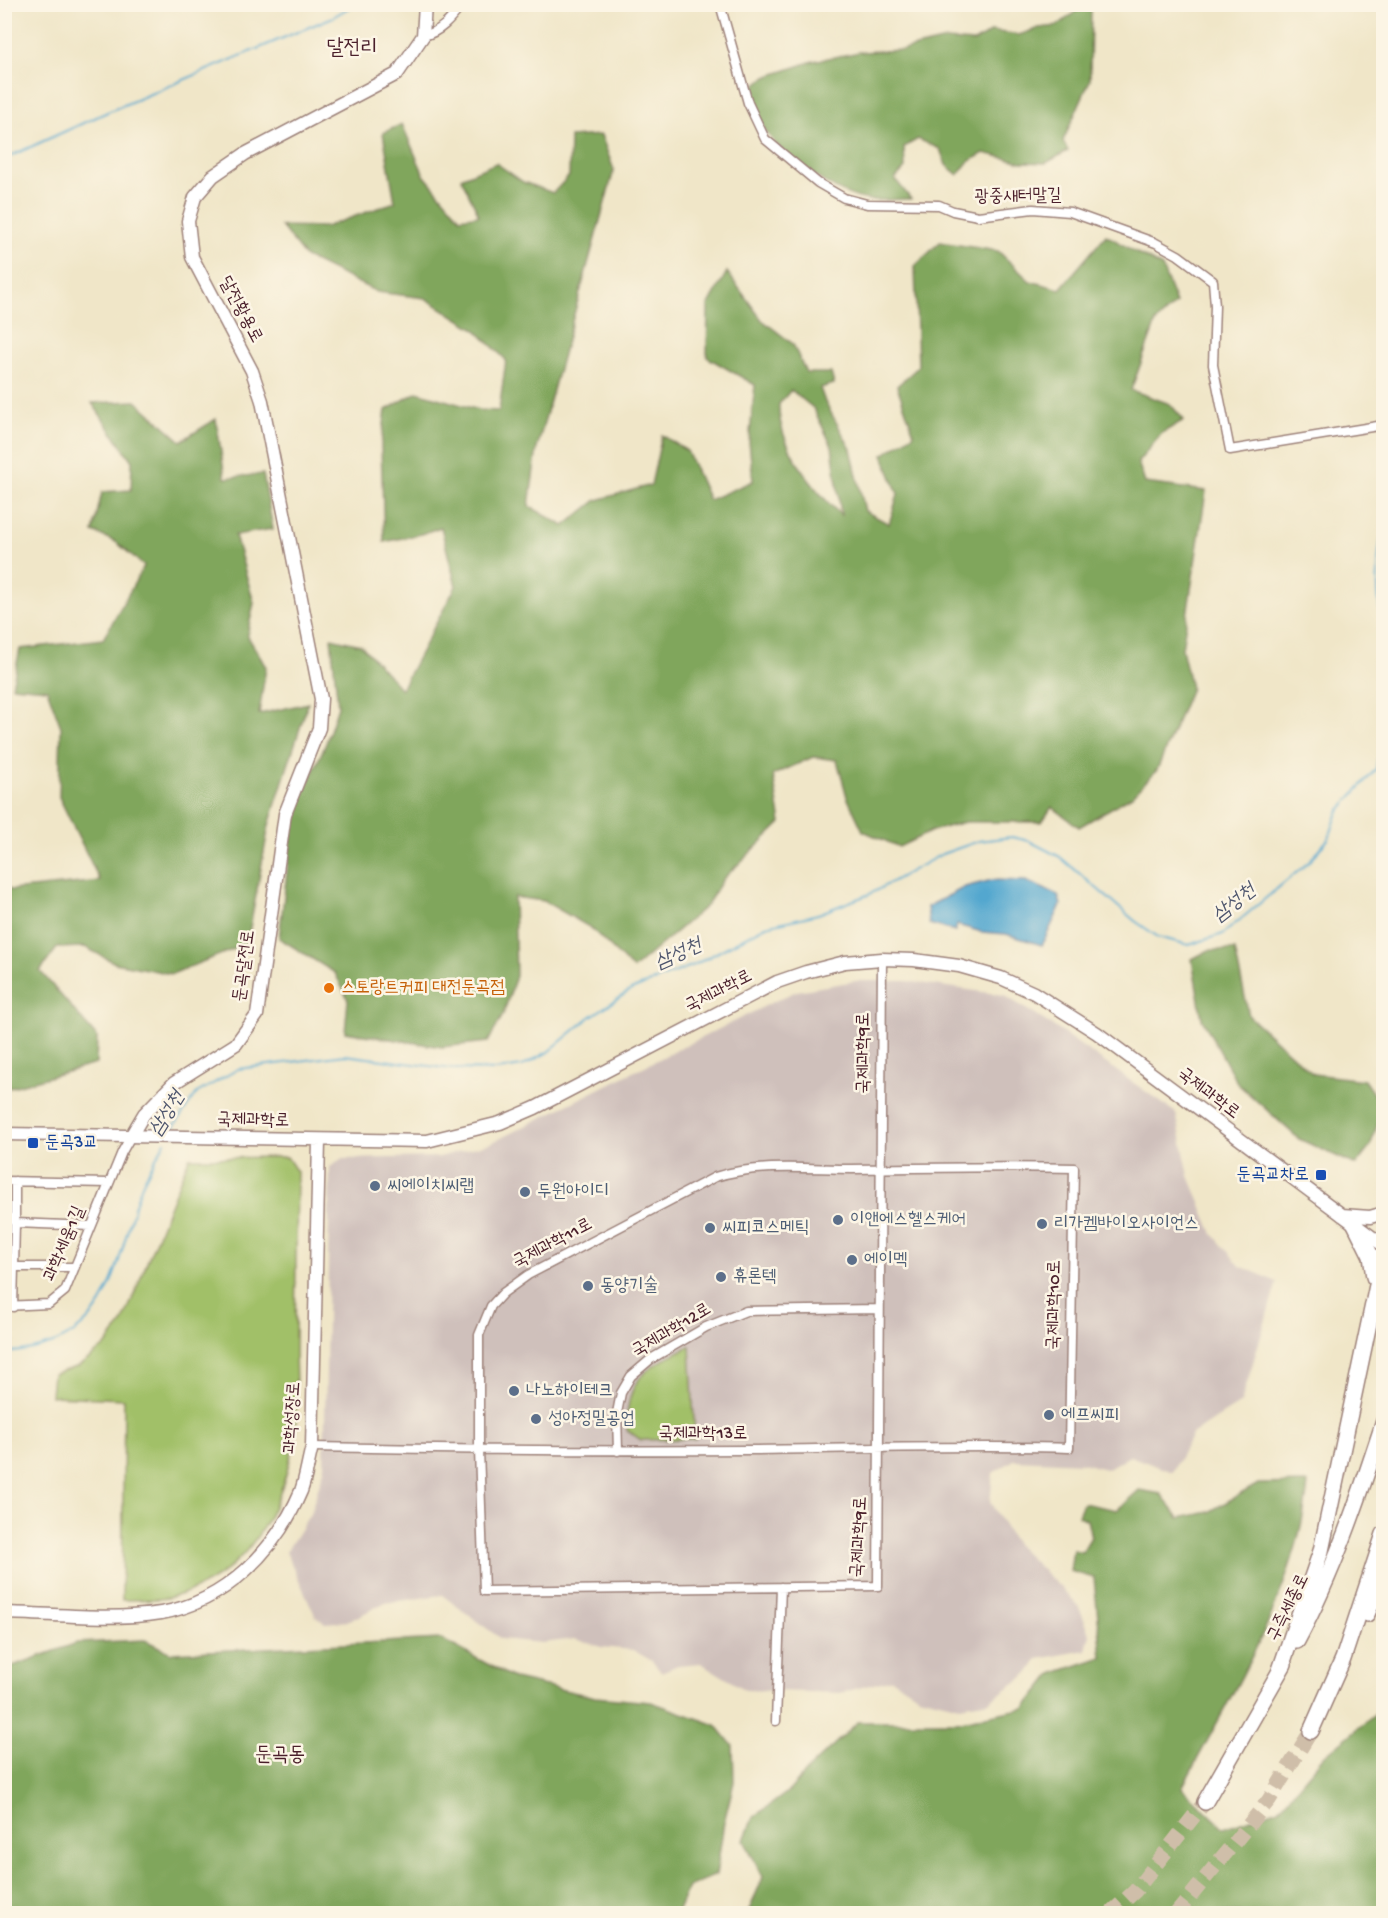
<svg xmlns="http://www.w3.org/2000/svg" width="1388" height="1918" font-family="'Gochi Hand','Poor Story',sans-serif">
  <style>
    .industrial { fill: #cfc0bb }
    .green { fill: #a1c068; stroke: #76704a; stroke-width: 1.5 }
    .forest { fill: #80a65c; stroke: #656244; stroke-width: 1.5; fill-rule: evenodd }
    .water { fill: #53a7cf; stroke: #4e637d; stroke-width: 1.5 }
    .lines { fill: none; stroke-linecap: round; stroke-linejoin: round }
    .stream { stroke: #53a7cf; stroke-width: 2 }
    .highway-tunnel { stroke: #cfbea9; stroke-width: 15; stroke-dasharray: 15 8; stroke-linecap: butt }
    .street-casing { stroke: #9d827a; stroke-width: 11 }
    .secondary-casing { stroke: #9d827a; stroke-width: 15 }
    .highway-casing { stroke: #9d827a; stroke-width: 18 }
    .street { stroke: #fff; stroke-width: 8 }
    .secondary { stroke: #fff; stroke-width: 12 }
    .highway { stroke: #fff; stroke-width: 15 }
    .food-dot { fill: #e8710a; stroke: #fcf5e5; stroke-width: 2 }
    .transit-dot { fill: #1a4fb4; stroke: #fcf5e5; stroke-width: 2 }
    .service-dot { fill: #5c6f8a; stroke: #fcf5e5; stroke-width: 2 }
    .labels { text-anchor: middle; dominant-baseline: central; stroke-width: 5; stroke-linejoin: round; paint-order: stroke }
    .street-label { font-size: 18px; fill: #4a1f2b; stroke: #fcf5e5 }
    .food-label { font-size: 18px; fill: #c56008; stroke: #fcf5e5; text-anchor: start }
    .transit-label { font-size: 18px; fill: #164399; stroke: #fcf5e5; text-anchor: start }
    .service-label { font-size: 18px; fill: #4e5e75; stroke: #fcf5e5; text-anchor: start }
    .water-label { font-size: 20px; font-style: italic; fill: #4e556d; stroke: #fcf5e5 }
    .quarter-label { font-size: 21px; fill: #4a1f2b; stroke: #fcf5e5 }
  </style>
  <rect width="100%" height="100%" fill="#fcf5e5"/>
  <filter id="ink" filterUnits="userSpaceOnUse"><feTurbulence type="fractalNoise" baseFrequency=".0167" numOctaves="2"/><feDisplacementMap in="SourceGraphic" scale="12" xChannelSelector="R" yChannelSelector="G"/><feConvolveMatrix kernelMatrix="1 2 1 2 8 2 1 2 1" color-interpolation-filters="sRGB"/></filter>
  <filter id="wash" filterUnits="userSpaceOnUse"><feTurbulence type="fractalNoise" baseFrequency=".008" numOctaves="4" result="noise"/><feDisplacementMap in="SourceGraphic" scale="24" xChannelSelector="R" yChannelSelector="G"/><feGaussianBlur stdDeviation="1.35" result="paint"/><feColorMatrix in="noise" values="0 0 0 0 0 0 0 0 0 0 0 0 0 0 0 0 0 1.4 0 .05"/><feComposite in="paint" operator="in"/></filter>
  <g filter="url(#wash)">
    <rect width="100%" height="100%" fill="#f0e6c8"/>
    <path class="industrial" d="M855 981H906L1004 995 1056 1028 1176 1113 1189 1176 1213 1234 1240 1266 1277 1282 1241 1403 1193 1433 1172 1472 1130 1456 1106 1469 1082 1463 1014 1460 993 1473 990 1502 1015 1543 1078 1605 1090 1634 1086 1650 1038 1659 1028 1674 989 1701 960 1706 919 1696 892 1679 840 1693 745 1690 701 1663 678 1665 661 1672 652 1661 633 1650 601 1647 575 1639 542 1643 501 1639 442 1595 384 1603 349 1621 325 1623 316 1617 286 1552 310 1514 324 1470 330 1167 342 1159 439 1157 491 1143 783 997 797 991Z"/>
    <path class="green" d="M287 1157 297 1172C296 1230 296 1287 295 1345 295 1376 299 1416 293 1445 280 1514 245 1578 172 1597 157 1601 138 1599 122 1600L124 1399 51 1396 53 1374 79 1366 105 1346 123 1322 189 1158Z
      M690 1346 695 1439 641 1440 627 1430C625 1376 647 1368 690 1346Z"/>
    <path class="forest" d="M1084 5H1091L1090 80 1063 141 1068 151 1046 163 1022 162 984 153 968 162 958 175 946 165 940 149 918 139 904 147 905 168 895 179 911 199C898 199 883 201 869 200 837 196 780 156 764 128 757 117 755 100 751 88L766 77 813 61 860 52 903 50 946 40 974 42 992 31 1019 35 1039 28 1057 26Z
      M402 124 424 175 460 218 479 215 461 178 496 163 523 182 553 193 569 176 570 137 601 135 614 170 537 448 529 506 564 526 597 500 651 485 662 435 687 451 709 500 753 481 749 442 755 385 707 357 708 306 727 272 762 320 793 344 806 373H831L834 384 820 388 825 402 851 449 865 511 889 524 898 494 883 455 914 434 897 386 918 367 915 266 940 242 998 251 1030 281 1060 289 1106 235 1162 267 1176 303 1156 322 1131 390 1170 404 1184 420 1162 433 1138 462 1145 483 1206 491 1182 649 1191 688 1157 770 1132 796 1079 827 1052 807 1042 822H965L932 831 899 847 863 831 847 797 837 760 813 757 773 775 781 823 723 879 707 905 633 969 591 928 544 901 514 897 516 976 503 1015 488 1042 442 1047 345 1032 348 1000 335 973 279 938 294 814 326 743 338 706 331 638 361 645 401 689 456 586 441 527 421 534 384 542 381 445 386 410 417 392 479 410 499 411 506 360 475 329 425 298 377 292 305 257 281 226 325 227 395 202 383 133ZM791 390 813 408 832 446 841 515C813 490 777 443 779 404Z
      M136 401 181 441 216 419 225 478 263 474 273 529 235 535 254 603 247 635 266 667 259 714 308 703 269 825 247 944 172 974 115 963 85 947 57 948 40 971 97 1037 96 1064 5 1089V885L11 890 100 881 59 797 61 727 47 689 12 686 20 649 103 639 144 566 116 542 93 532 102 492 131 490 132 461 92 403Z
      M1209 950H1235L1249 1016 1313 1074 1364 1080 1383 1108 1370 1147 1356 1165 1299 1139 1238 1084 1202 1019 1192 959Z
      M1308 1483C1298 1590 1231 1694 1182 1788L1224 1828 1279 1809 1324 1756 1383 1708V1913H748L763 1877 744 1840 753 1818 790 1790 810 1767 858 1722H957L1025 1708 1052 1674 1102 1657 1094 1578 1070 1571 1073 1550 1082 1552 1091 1537 1087 1520 1078 1515 1083 1503 1117 1510 1139 1490 1161 1494 1179 1518 1209 1512 1258 1484Z
      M441 1639 515 1679 595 1697 651 1702 716 1725 733 1746 734 1782 724 1822 716 1875 688 1887 677 1913H5L4 1672 10 1667 77 1643 145 1640 171 1653Z"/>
    <path class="water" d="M992 880 1026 881 1058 895 1061 905 1042 945 1006 934 982 932 957 925 955 931 929 924 927 907 965 887Z"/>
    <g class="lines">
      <path class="stream" d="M4 159 112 110 333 17 355 4
        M1384 526C1375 563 1376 595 1384 632
        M170 1132 197 1093 238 1069 345 1055 452 1069 497 1070 522 1066 548 1052 590 1017 631 990 694 965 766 926 818 914 870 894 942 854 979 841 1012 837 1029 841 1060 857 1135 921 1158 937 1189 945 1223 934 1309 862 1329 838 1338 812 1376 769 1384 729
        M4 1352C17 1353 28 1350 40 1347 117 1329 118 1248 141 1187 147 1172 157 1157 165 1142"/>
    </g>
  </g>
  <g filter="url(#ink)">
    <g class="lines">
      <path class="highway-tunnel" d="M1110 1914 1135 1891 1205 1802
        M1176 1914 1269 1800 1311 1731"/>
      <g class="street-casing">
        <path id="street" d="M720 4 748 103 765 139 818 183 844 198 867 204 939 205 953 211 978 216 1033 209 1070 212 1156 243 1178 255 1213 281 1215 306 1213 365 1230 450 1384 425
          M423 36C441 32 451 19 463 4
          M4 1181 109 1183
          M15 1181V1223L91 1226
          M14 1267 15 1223
          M4 1306 49 1304 65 1291 122 1152 131 1136
          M13 1307 14 1267H75
          M312 1447C457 1450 602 1451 747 1450 854 1449 961 1445 1069 1448L1074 1168C1000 1166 926 1168 852 1169 808 1169 758 1163 715 1177L528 1275 503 1293 491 1306 479 1335V1450L484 1591 878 1586C879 1377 880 1168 882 959
          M618 1451 617 1413 621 1393 631 1376 651 1359 706 1327 746 1311 879 1309
          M776 1721 781 1587"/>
      </g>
      <g class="secondary-casing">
        <path id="secondary" d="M4 1134 427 1141 500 1123 535 1108 777 982 806 972 845 962 882 959 914 960 959 966 1001 978 1034 993 1097 1033 1384 1246
          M131 1136 144 1114 174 1083 236 1044 257 1015 285 814 319 728 321 699 262 401 252 371 192 257 188 221 195 197 213 176 245 154 397 74 423 36 425 4
          M1342 1215 1370 1217 1384 1213
          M4 1613C56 1614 110 1621 161 1613 226 1602 276 1550 301 1491 306 1478 308 1461 312 1447L319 1141"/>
      </g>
      <g class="highway-casing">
        <path id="highway" d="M1355 1224 1371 1256 1374 1277
          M1367 1614 1384 1576
          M1297 1641C1334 1572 1360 1495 1384 1421
          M1279 1673 1321 1551 1384 1252
          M1311 1731 1343 1659 1384 1534
          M1205 1802 1284 1664"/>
      </g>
      <use href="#street" class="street"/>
      <use href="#secondary" class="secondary"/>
      <use href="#highway" class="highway"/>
    </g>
  </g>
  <circle class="food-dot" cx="329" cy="988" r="6"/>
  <g class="transit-dot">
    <rect x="27" y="1137" width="12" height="12" rx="3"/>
    <rect x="1315" y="1169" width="12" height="12" rx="3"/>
  </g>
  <g class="service-dot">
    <circle cx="375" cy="1186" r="6"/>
    <circle cx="525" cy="1192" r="6"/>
    <circle cx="838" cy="1220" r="6"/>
    <circle cx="1042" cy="1224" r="6"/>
    <circle cx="710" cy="1228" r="6"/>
    <circle cx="852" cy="1260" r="6"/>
    <circle cx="721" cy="1277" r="6"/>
    <circle cx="588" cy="1286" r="6"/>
    <circle cx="514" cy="1391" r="6"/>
    <circle cx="1049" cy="1415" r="6"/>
    <circle cx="536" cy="1419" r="6"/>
  </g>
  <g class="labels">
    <g class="street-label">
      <text transform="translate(1018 197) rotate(-1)">광중새터말길</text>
      <text transform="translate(240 310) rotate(62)">달전황용로</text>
      <text transform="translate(245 966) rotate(-82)">둔곡달전로</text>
      <text transform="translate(719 992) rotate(-27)">국제과학로</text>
      <text transform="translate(864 1053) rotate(-90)">국제과학9로</text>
      <text transform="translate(1208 1094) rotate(37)">국제과학로</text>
      <text transform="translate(253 1121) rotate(1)">국제과학로</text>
      <text transform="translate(65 1244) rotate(-67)">과학세움1길</text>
      <text transform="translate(553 1244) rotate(-28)">국제과학11로</text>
      <text transform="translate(1055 1305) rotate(-89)">국제과학10로</text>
      <text transform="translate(672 1331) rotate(-31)">국제과학12로</text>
      <text transform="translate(293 1418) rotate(-86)">과학성장로</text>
      <text x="703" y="1434">국제과학13로</text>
      <text transform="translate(860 1537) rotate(-87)">국제과학9로</text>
      <text transform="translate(1289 1608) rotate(-64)">구즉세종로</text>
    </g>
    <g class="food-label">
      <text x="341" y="988">스토랑트커피 대전둔곡점</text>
    </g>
    <g class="transit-label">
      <text x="45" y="1143">둔곡3교</text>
      <text x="1309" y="1175" text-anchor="end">둔곡교차로</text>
    </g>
    <g class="service-label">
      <text x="387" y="1186">씨에이치씨랩</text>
      <text x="537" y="1192">두원아이디</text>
      <text x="850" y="1220">이앤에스헬스케어</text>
      <text x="1054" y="1224">리가켐바이오사이언스</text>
      <text x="722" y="1228">씨피코스메틱</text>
      <text x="864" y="1260">에이멕</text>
      <text x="733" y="1277">휴론텍</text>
      <text x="600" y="1286">동양기술</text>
      <text x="526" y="1391">나노하이테크</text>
      <text x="1061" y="1415">에프씨피</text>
      <text x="548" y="1419">성아정밀공업</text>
    </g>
    <g class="water-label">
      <text transform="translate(1235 904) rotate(-38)">삼성천</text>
      <text transform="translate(679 955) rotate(-24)">삼성천</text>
      <text transform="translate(168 1114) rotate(-58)">삼성천</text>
    </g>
    <g class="quarter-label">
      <text x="352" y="49">달전리</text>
      <text x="280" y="1756">둔곡동</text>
    </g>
  </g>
  <rect width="1388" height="1918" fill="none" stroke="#fcf5e5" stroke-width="24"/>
</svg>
